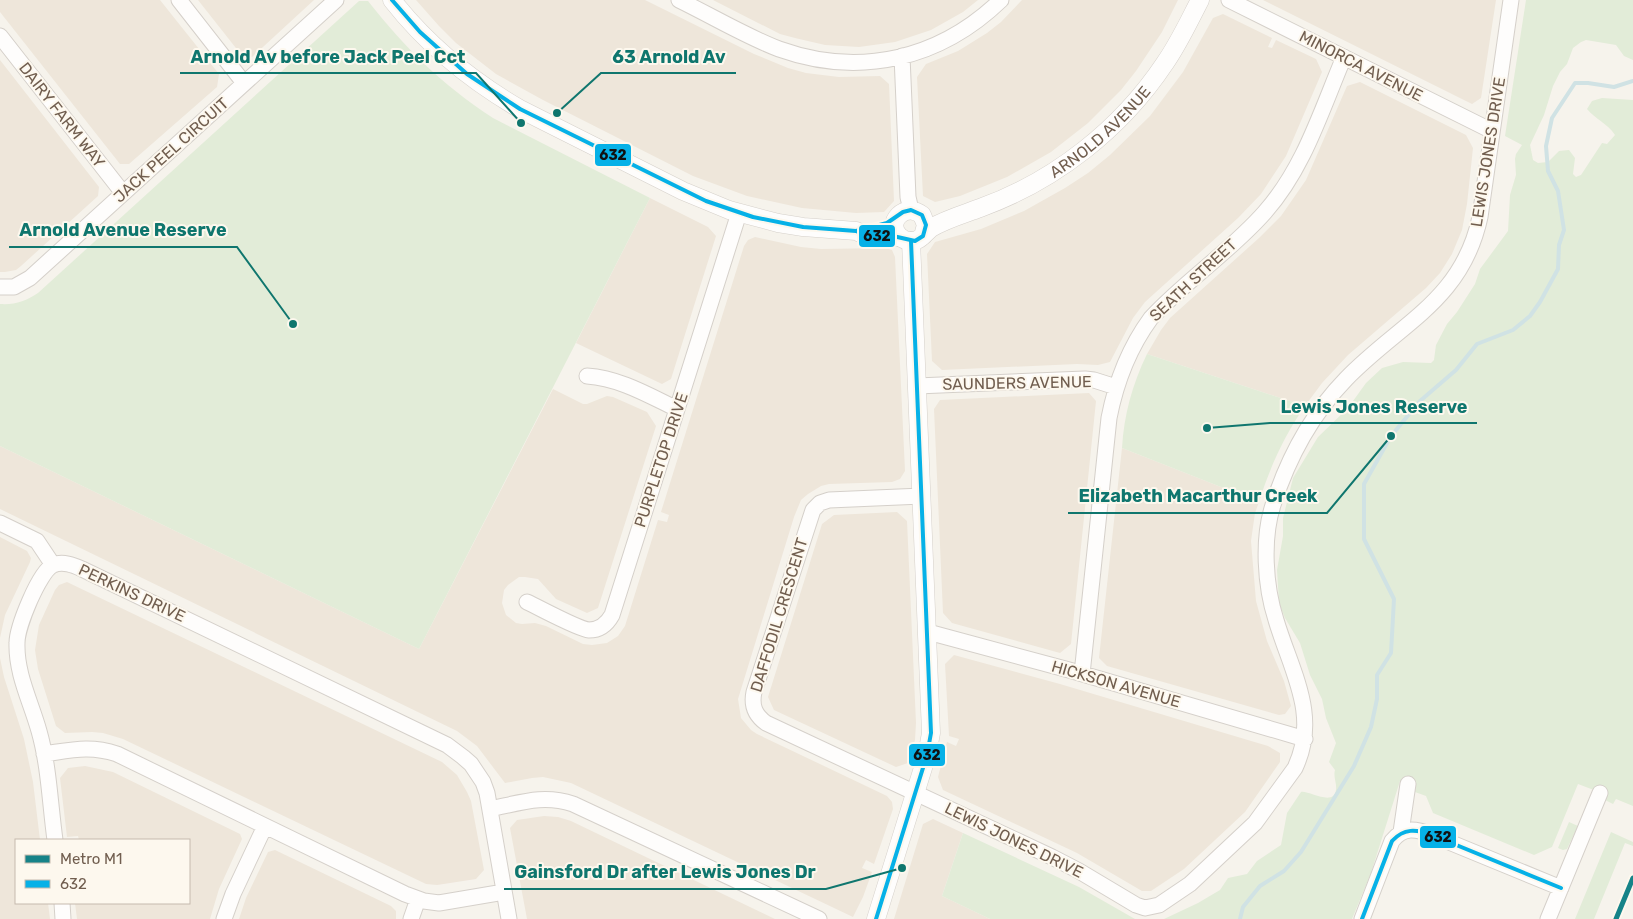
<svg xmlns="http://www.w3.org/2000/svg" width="1633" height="919" font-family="Rubik,sans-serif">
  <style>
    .residential { fill: #eee6da }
    .green { fill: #e2ecd8 }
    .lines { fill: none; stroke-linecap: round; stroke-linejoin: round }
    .stream { stroke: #d0e2e4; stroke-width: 4 }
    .minor-casing { stroke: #d5d0ca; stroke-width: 17 }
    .tertiary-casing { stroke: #d5d0ca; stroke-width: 19 }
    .minor { stroke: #fefdfc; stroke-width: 15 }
    .tertiary { stroke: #fefdfc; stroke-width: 18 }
    .bus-1-casing { stroke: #fdf8ee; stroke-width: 8 }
    .bus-1 { stroke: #06b1e7; stroke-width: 4 }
    .metro-1-casing { stroke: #fdf8ee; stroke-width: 9 }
    .metro-1 { stroke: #168388; stroke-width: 5 }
    .labels { text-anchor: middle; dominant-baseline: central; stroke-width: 4; stroke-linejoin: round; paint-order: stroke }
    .street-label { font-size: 16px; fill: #715e4f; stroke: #fdf8ee }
    .leader { fill: none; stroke: #0f766e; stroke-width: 2 }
    .callout-dot { fill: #0f766e; stroke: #fdf8ee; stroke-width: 2 }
    .callout-label { font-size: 18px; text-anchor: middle; font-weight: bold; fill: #0f766e; stroke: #fdf8ee; stroke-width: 4; stroke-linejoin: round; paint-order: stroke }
    .line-badge { stroke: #fdf8ee; stroke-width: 2 }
    .pale-badge-label { font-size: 14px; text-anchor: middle; font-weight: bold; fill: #111 }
  </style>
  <rect width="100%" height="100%" fill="#f6f3ec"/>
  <path class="residential" d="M0 0H160L219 74 217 87 129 164H120L0 12Z
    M198 0H314L252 57H243Z
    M416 0H645L754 54 788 68 806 73 839 77 880 76 889 84 894 201 884 212 856 213 802 208 747 196 693 176 543 100 496 74 456 43 439 26Z
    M713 0H978L963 12 931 30 895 42 859 47 825 45 795 38 780 34Z
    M1022 0H1178L1162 32 1136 71 1121 90 1088 123 1051 152 1007 177 960 196 935 202 923 196 917 77 926 64 958 51 987 33 1001 22Z
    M1263 0H1496L1481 98 1472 104Z
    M1223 14 1272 38 1268 47 1272 48 1276 40 1316 59 1322 72 1286 156 1261 194 1238 218 1145 302 1133 318 1110 362 1098 365 1077 364 942 370 932 361 927 254 935 242 981 229 1024 211 1065 188 1088 173 1110 155 1150 116 1183 72 1213 18Z
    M0 60 99 187 98 196 21 266 16 270 5 272H0Z
    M1360 82 1466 135 1473 148 1467 204 1462 230 1452 254 1440 273 1426 288 1348 355 1322 383 1305 406 1147 354 1161 330 1170 318 1259 238 1281 216 1306 180 1347 86Z
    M650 198 708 227 716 236 671 379 662 384 576 343Z
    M755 237 801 247 821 249 885 248 892 250 895 257 905 471 900 479 892 482 829 484 821 486 808 494 801 500 794 517 738 699 741 718 751 730 757 734 887 796 892 802 893 809 874 864 866 860 862 868 872 872 863 897 853 917 571 783 543 777 532 778 505 783 477 746 457 731 0 509V446L419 649 553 389 583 404H587L607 396 613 397 647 412 656 426 598 608 587 613 556 599 538 579 525 577H519L508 585 504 590 502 603 506 615 516 623 522 624 535 623 546 626 583 644 592 645 607 643 618 636 625 626 658 520 667 522 669 515 661 512 744 246 748 240Z
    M1089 393 1096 401 1071 644 1060 653 952 623 943 613 934 409 940 400Z
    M1122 448 1259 502 1255 513 1251 541 1256 601 1267 641 1284 681 1291 706 1285 714 1279 715 1107 666 1099 658Z
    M897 512 907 521 916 723 915 740 908 763 896 767 774 710 768 697 822 524 834 515Z
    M0 537 27 551 31 558 30 562 5 615 0 638Z
    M67 582 442 762 457 775 467 792 471 801 484 870 476 879 437 885 426 884 123 739 103 733 92 732 65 733 56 726 38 669 35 650 39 625 55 590 59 585Z
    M954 655 1060 684 1268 746 1280 753V762L1245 812 1184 869 1151 891H1142L1077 853 943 790 938 777 947 742 956 746 959 739 949 736 945 664Z
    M0 658 4 677 24 739 33 782 40 840H16V903H48L50 919H0Z
    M85 766 113 772 240 834 242 839 219 889 210 919H77L75 903H189V840H79L78 836 67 837 60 778 68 768Z
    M544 816 558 817 571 821 775 919H527L510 828 517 820Z
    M933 819 963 833 942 896 990 919H894L923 824Z
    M275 850 391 906 396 911V919H239L246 898 268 852Z"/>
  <path class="green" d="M1526 0H1633V60L1624 56 1616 45 1586 40 1581 42 1573 48 1567 64 1560 72 1553 86 1544 115 1530 145 1533 160 1538 163 1548 162 1559 151 1569 150 1575 158 1573 174 1576 177 1581 175 1602 143 1607 144 1615 135C1607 123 1595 119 1587 109L1592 101 1602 98 1633 100V806L1616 799 1613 804 1605 800 1607 795 1578 784 1552 847 1534 855 1433 813 1426 796 1415 792 1416 786 1400 781 1371 873 1352 919H1164L1198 903 1220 890 1228 878 1247 874 1257 861 1281 845 1287 813 1301 792C1308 790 1334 807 1336 790 1337 783 1333 777 1335 770L1329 762 1336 743 1326 718 1322 699 1310 675 1300 643 1285 618 1279 603 1277 570 1283 536V518L1293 478 1318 437 1348 408 1366 383 1382 368 1403 362 1431 363 1434 360 1436 345 1447 324 1457 312 1475 284 1480 269 1508 231 1510 195 1516 175 1515 159 1516 154 1522 145 1505 136Z
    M359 1H368C407 50 440 83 493 118L650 198 419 649 0 446V304C15 305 26 301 38 293Z
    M1147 354 1305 406C1284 436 1270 467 1259 502L1122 448C1124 415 1132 385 1147 354Z
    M1569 822 1578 826 1567 849 1563 850 1558 848Z
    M1611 832 1633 842V846L1625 843 1594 919H1575Z
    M963 833 1079 887 1135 919H990L942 896Z"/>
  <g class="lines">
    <path class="stream" d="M1240 919 1243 907 1260 886 1284 871 1301 852 1354 766 1371 727 1377 699V675L1391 653 1394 599 1364 539V484L1391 436 1420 401 1456 370 1477 344 1513 330 1530 316 1540 302 1558 269 1559 245 1564 230 1558 191 1548 171 1546 146 1552 118 1575 83H1588L1614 87 1633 81"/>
    <g class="minor-casing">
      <path id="minor" d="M179 0 244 83
        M679 0C712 16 745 36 779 49 860 78 940 59 1001 0
        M1229 0 1492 131
        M0 36 123 193
        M902 56 908 197 911 210
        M0 287H14L30 278 336 0
        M587 376C619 378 648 395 677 409
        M917 386 1085 379 1094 380 1116 387
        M922 496 829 500 820 503 813 510 754 692C751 706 755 715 766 723L1052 857 1079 871 1136 905 1145 908 1159 905 1190 884 1255 823 1295 768C1320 715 1291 671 1276 620 1265 586 1262 539 1273 505 1288 458 1312 414 1346 379 1400 323 1462 301 1480 217L1511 0
        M0 523 37 541 53 565
        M527 602C540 608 578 629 589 630 600 630 607 624 612 615L739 213
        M928 632 1069 670 1305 739
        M1082 674 1109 418C1116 382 1129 348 1151 318 1186 280 1231 251 1265 212 1304 168 1321 111 1344 57
        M44 754C72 750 90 745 117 754L405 894 424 901 439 903 504 892
        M490 809C520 803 543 794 573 804L819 919
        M1401 832 1408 784
        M55 840C50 804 49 766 39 731 31 702 16 674 17 643 17 627 39 572 53 565 63 561 73 565 82 569L447 745 463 757 471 764 483 782 487 793 509 919
        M62 903 63 919
        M224 919 233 894 265 826
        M411 919 418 899
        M1362 919 1392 841C1404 826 1416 829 1432 835L1561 888
        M1548 919 1600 793"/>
    </g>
    <g class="tertiary-casing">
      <g id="tertiary">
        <path d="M392 0C428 46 470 80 520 109L683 191 729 210 778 223 803 227 856 231 867 236 900 237"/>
        <path id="s1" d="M923 236 926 225 922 215C905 202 885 222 899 236 904 241 911 242 917 240 922 238 926 232 931 228 946 219 964 214 980 208 1055 181 1121 129 1165 63 1179 43 1189 21 1200 0"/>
        <path d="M876 919 927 755 931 733 911 241"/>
      </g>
    </g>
    <use href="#minor" class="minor"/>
    <use href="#tertiary" class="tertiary"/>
    <g class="bus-1-casing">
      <path id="bus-1" d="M392 0 420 32 467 74
        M467 74 520 109
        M467 74 520 109
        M520 109 706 201
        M706 201 753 217
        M706 201 753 217
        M911 210 922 215 926 225 923 236 915 241 893 236H867L856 231 887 223 903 212Z
        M753 217 803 227
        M753 217 803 227
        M803 227 856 231
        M803 227 856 231
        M876 919 927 755 931 733 911 241
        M1362 919 1392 841C1404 828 1416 829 1432 835L1561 888"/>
    </g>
    <use href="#bus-1" class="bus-1"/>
    <g class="metro-1-casing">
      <path id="metro-1" d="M1616 919 1633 878"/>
    </g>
    <use href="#metro-1" class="metro-1"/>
  </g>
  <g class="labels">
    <g class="street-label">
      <text transform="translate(1361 66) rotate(27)">MINORCA AVENUE</text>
      <text transform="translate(62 115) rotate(52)">DAIRY FARM WAY</text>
      <text stroke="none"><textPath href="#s1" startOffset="305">ARNOLD AVENUE</textPath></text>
      <text transform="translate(171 150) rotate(-42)">JACK PEEL CIRCUIT</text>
      <text transform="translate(1488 152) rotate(-81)">LEWIS JONES DRIVE</text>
      <text transform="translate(1193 280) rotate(-43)">SEATH STREET</text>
      <text transform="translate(1017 383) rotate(-1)">SAUNDERS AVENUE</text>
      <text transform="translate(661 460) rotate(-72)">PURPLETOP DRIVE</text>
      <text transform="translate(132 593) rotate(25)">PERKINS DRIVE</text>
      <text transform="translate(779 615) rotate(-73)">DAFFODIL CRESCENT</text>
      <text transform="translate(1116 684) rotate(16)">HICKSON AVENUE</text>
      <text transform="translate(1014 840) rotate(26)">LEWIS JONES DRIVE</text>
    </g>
  </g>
  <path class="leader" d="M521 123L476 73H180M557 113L601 73H736M293 324L237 247H9M1207 428L1270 423H1477M1391 436L1327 513H1068M902 868L826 889H504"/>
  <g class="callout-dot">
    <circle cx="521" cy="123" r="5"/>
    <circle cx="557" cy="113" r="5"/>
    <circle cx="293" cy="324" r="5"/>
    <circle cx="1207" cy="428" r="5"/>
    <circle cx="1391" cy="436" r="5"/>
    <circle cx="902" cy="868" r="5"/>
  </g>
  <g class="callout-label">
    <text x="328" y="63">Arnold Av before Jack Peel Cct</text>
    <text x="669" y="63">63 Arnold Av</text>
    <text x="123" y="236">Arnold Avenue Reserve</text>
    <text x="1374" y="413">Lewis Jones Reserve</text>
    <text x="1198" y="502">Elizabeth Macarthur Creek</text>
    <text x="665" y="878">Gainsford Dr after Lewis Jones Dr</text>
  </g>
  <g class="line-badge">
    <rect x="594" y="143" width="38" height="24" rx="5" fill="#06b1e7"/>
    <rect x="858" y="224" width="38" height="24" rx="5" fill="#06b1e7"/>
    <rect x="908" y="743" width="38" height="24" rx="5" fill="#06b1e7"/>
    <rect x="1419" y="825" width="38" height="24" rx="5" fill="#06b1e7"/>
  </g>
  <g class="pale-badge-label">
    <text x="613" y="160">632</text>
    <text x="877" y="241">632</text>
    <text x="927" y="760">632</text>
    <text x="1438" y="842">632</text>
  </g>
  <rect x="15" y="839" width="175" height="65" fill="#fdf8ee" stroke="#c5baae"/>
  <rect x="25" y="855" width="25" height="8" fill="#168388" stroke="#c5baae"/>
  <text x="60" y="864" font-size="15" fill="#715e4f">Metro M1</text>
  <rect x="25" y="880" width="25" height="8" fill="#06b1e7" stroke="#c5baae"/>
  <text x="60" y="889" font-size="15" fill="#715e4f">632</text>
</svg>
